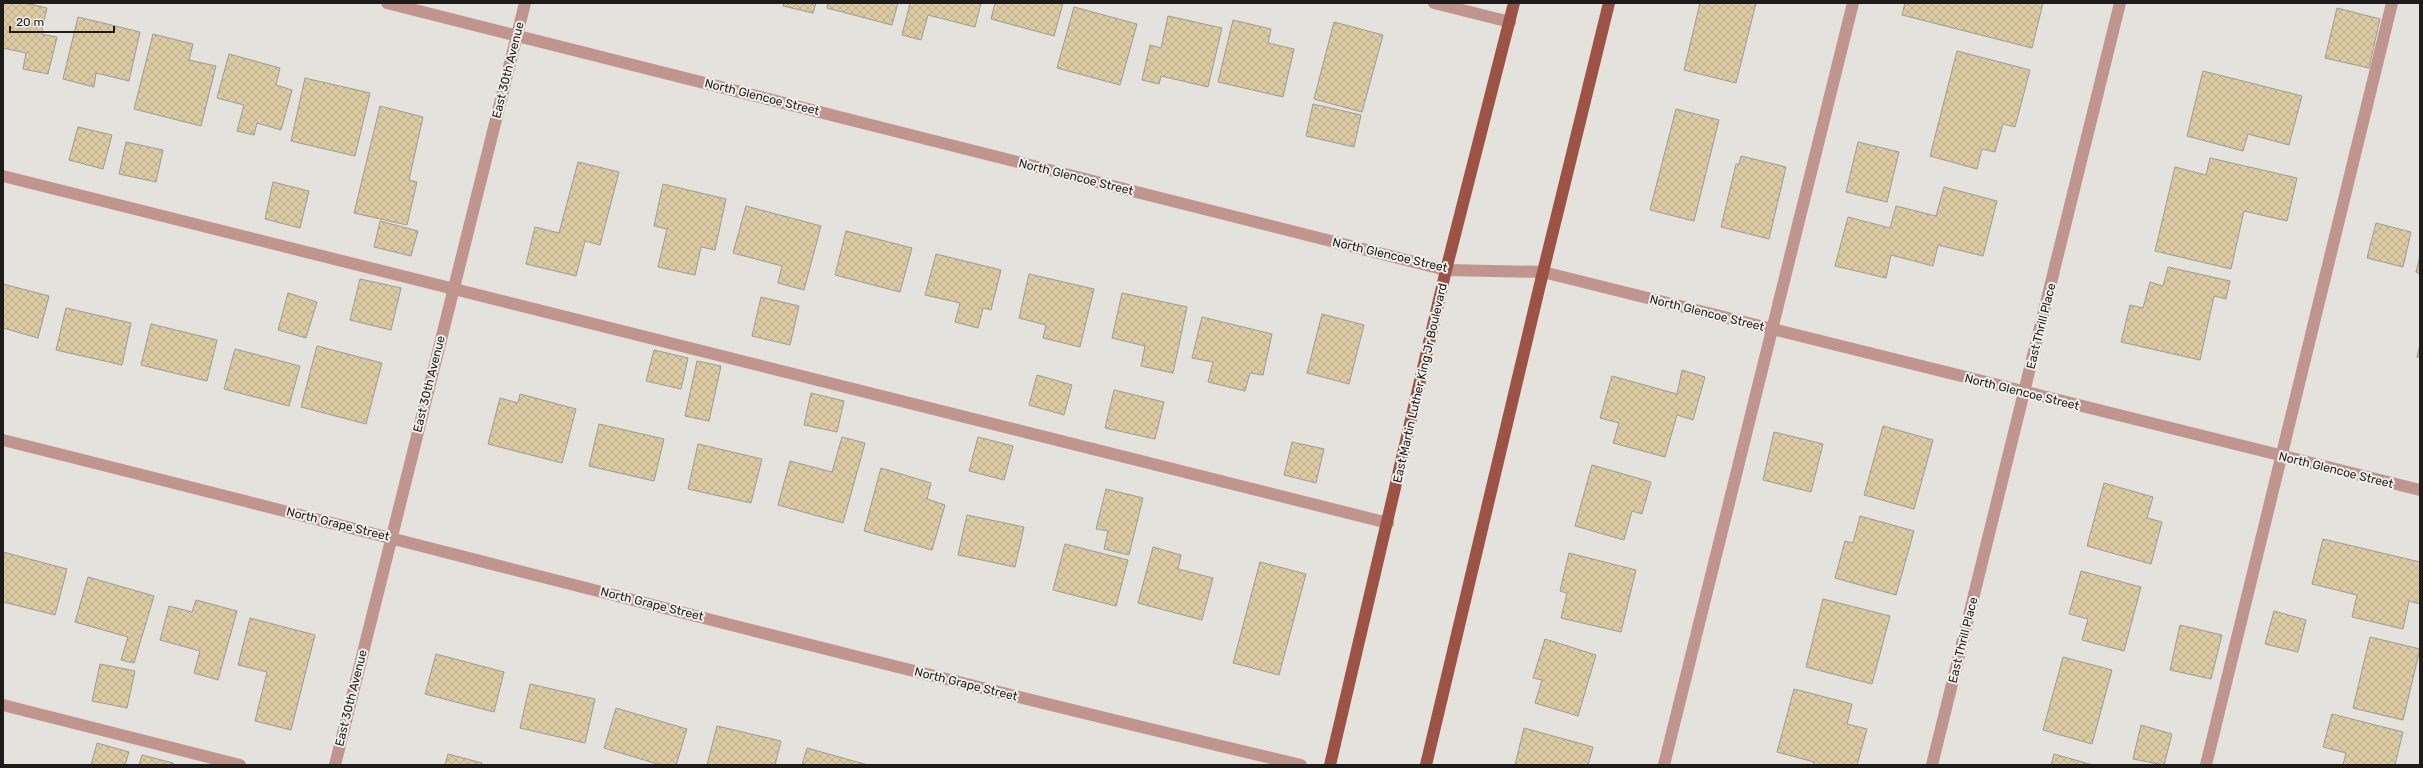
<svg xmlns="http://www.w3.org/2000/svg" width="2423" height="768" font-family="Rubik,sans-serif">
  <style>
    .building { fill: url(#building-cross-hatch); stroke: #9d9b96 }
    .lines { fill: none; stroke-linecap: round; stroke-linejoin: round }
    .minor { stroke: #c0958d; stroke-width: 12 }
    .major { stroke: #9c5346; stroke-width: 12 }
    .labels { text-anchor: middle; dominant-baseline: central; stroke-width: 4; stroke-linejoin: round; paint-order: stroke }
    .street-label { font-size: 12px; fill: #1d1c1b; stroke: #f1efea }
  </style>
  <defs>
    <pattern id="building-cross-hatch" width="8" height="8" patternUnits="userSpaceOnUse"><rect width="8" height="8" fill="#dccba2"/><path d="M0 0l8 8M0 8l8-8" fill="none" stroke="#bcae8b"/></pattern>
  </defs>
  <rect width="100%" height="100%" fill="#e4e2dd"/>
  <path class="building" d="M3 3H25L47 8 41 34 57 37 48 74 23 69 26 53 3 48Z
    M784 3H816L813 13 783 6Z
    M828 3H898L892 25 827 8Z
    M910 3H981L975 27 928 15 921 40 902 35Z
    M995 3H1063L1054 36 991 19Z
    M1700 3H1756L1736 83 1684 70Z
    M1905 3H2043L2032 48 1902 15Z
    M1074 7 1137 24 1120 85 1057 68Z
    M2337 8 2380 19 2369 68 2325 58Z
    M1168 16 1222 28 1208 87 1161 76 1159 84 1142 80 1150 45 1161 48Z
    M78 17 140 32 129 81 96 73 94 87 63 79Z
    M1233 20 1271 29 1268 43 1294 49 1283 97 1218 82Z
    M1334 22 1383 35 1362 112 1314 99Z
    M153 34 193 44 189 60 216 66 201 126 134 109Z
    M1957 51 2030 70 2015 127 2003 124 1995 152 1982 149 1977 169 1930 156Z
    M229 54 280 68 276 85 292 90 281 130 257 123 254 135 237 131 244 105 217 98Z
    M2203 71 2302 96 2289 145 2248 134 2243 151 2187 136Z
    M305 78 370 93 355 156 291 141Z
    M1313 104 1361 115 1354 147 1306 136Z
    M380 106 423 117 409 180 417 182 407 225 354 213Z
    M1676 109 1719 120 1694 221 1650 210Z
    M78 127 112 135 103 169 69 160Z
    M126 142 163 150 156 182 119 174Z
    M1858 142 1899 152 1887 202 1846 192Z
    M1741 156 1786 167 1769 239 1721 227 1736 164H1739Z
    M2210 158 2297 178 2287 221 2244 211 2231 269 2155 251 2175 167 2206 175Z
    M578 162 619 172 600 245 585 241 576 276 526 264 535 227 559 233Z
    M273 182 309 191 300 228 265 219Z
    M663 184 726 199 715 250 701 247 695 275 658 267 667 229 654 226Z
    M1944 187 1997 201 1983 256 1938 245 1933 266 1891 255 1886 278 1835 266 1848 217 1890 228 1896 206 1936 216Z
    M746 206 821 226 804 290 778 283 782 266 733 253Z
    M380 221 418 231 411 256 374 247Z
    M2376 223 2411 232 2403 267 2367 258Z
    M846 231 912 248 900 292 835 275Z
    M936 254 1001 270 991 310 983 308 978 328 955 322 960 303 925 295Z
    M2420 256V274L2416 272Z
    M2168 267 2230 281 2226 299 2214 296 2200 360 2121 342 2130 305 2143 308 2150 282 2163 286Z
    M1029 274 1094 289 1080 347 1043 338 1046 325 1019 318Z
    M360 279 401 288 391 330 350 320Z
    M3 284 49 296 38 338 3 328Z
    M288 293 317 302 306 338 278 330Z
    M1122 293 1187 307 1173 373 1141 366 1145 346 1112 338Z
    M761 297 799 306 790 345 752 336Z
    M66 308 131 323 122 365 56 350Z
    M1322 314 1364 325 1349 384 1307 373Z
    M1202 317 1272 334 1263 375 1250 373 1245 391 1208 382 1213 362 1192 358Z
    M151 324 217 340 207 381 141 365Z
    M2420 345V357H2417Z
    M317 346 382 363 366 424 301 407Z
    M235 349 300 366 289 406 224 389Z
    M654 350 688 358 681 389 646 381Z
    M697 361 721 366 709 421 685 416Z
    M1682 370 1705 377 1693 420 1677 415 1665 457 1613 443 1619 423 1600 418 1612 376 1677 394Z
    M1037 375 1072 385 1064 415 1029 405Z
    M1114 390 1164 402 1155 439 1105 428Z
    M811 393 844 401 837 432 804 425Z
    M520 394 576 409 562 463 488 444 500 398 518 403Z
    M599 424 664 439 654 481 589 466Z
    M1883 426 1933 440 1914 509 1864 495Z
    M1774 432 1823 444 1811 492 1763 480Z
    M842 437 865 443 843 523 778 505 790 461 832 472Z
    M978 437 1013 446 1004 480 969 471Z
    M1292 442 1324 449 1316 483 1284 475Z
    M698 444 762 459 751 503 688 489Z
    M1592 465 1651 482 1642 514 1632 511 1624 540 1575 526Z
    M881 468 931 483 927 499 945 505 932 550 864 531Z
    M2104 483 2153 497 2147 518 2162 522 2151 564 2087 546Z
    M1106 489 1143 498 1129 555 1104 549 1108 531 1096 529Z
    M967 515 1024 527 1015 567 958 555Z
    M1860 516 1914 531 1896 595 1835 578 1845 541 1853 543Z
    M2323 539 2420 562V604L2409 601 2403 629 2352 617 2357 595 2312 584Z
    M1065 544 1128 560 1116 606 1053 590Z
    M1153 547 1181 555 1178 569 1213 578 1202 620 1138 603Z
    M3 552 67 569 55 615 3 602Z
    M1569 553 1636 570 1621 632 1561 618 1567 593 1560 591Z
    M1260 562 1306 574 1279 675 1233 663Z
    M2081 571 2141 587 2124 651 2082 640 2088 619 2069 614Z
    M88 577 154 596 134 663 121 660 128 637 75 622Z
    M1823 599 1890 616 1872 684 1806 667Z
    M196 600 237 611 218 680 194 673 200 651 160 640 169 606 192 612Z
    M2274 611 2306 620 2298 652 2265 644Z
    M250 618 315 635 291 730 255 721 267 672 238 665Z
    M2180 625 2222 635 2211 679 2170 670Z
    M2370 637 2420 649 2403 720 2353 708Z
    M1545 639 1596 655 1578 716 1535 703 1542 680 1533 678Z
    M436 654 504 672 494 712 425 694Z
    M2063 657 2112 670 2092 744 2043 730Z
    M100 664 135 671 127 708 92 701Z
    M530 684 595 699 585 743 520 728Z
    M1794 689 1852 704 1847 724 1867 729 1857 765H1813L1814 762 1777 752Z
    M616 708 687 729 676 765H661L604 748Z
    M2332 714 2403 732 2395 765H2343L2346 753 2323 747Z
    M2141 725 2172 734 2164 765 2133 759Z
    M717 726 781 741 775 765H707Z
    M1524 728 1593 747 1588 765H1515Z
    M97 743 129 752 125 765H91Z
    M807 748 868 765H802Z
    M448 754 482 763 481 765H445Z
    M2054 754 2093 765H2051Z
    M142 755 173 763V765H139Z"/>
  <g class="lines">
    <path class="minor" d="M387 3 1446 270 1543 272 2420 490
      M1434 3 1510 22
      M3 176 1388 523
      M3 440C436 548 867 663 1301 765
      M3 705 240 765
      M335 765 525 3
      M1664 765 1853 3
      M1932 765 2120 3
      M2206 765 2392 3"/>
    <path class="major" d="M1330 765 1446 270 1514 3
      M1426 765 1543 272 1609 3"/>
  </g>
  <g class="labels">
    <g class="street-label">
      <text transform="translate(508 70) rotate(-76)">East 30th Avenue</text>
      <text transform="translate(762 97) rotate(14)">North Glencoe Street</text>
      <text transform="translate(1076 177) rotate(14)">North Glencoe Street</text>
      <text transform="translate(1390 255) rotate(13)">North Glencoe Street</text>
      <text transform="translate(1707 313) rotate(14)">North Glencoe Street</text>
      <text transform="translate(2041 326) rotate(-76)">East Thrill Place</text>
      <text transform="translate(1420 383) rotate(-77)">East Martin Luther King Jr Boulevard</text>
      <text transform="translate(429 384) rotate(-76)">East 30th Avenue</text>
      <text transform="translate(2022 392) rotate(14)">North Glencoe Street</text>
      <text transform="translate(2336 470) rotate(14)">North Glencoe Street</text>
      <text transform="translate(338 524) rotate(14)">North Grape Street</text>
      <text transform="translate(652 604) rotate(14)">North Grape Street</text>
      <text transform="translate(1963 640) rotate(-76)">East Thrill Place</text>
      <text transform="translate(966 684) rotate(14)">North Grape Street</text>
      <text transform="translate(351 698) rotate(-76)">East 30th Avenue</text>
    </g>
  </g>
  <rect width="2423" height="768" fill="none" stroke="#1d1c1b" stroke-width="8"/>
  <path d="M10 26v6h104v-6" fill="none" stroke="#1d1c1b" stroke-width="2"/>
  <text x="16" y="26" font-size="12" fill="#1d1c1b" stroke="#f1efea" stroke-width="3" paint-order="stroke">20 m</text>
</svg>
